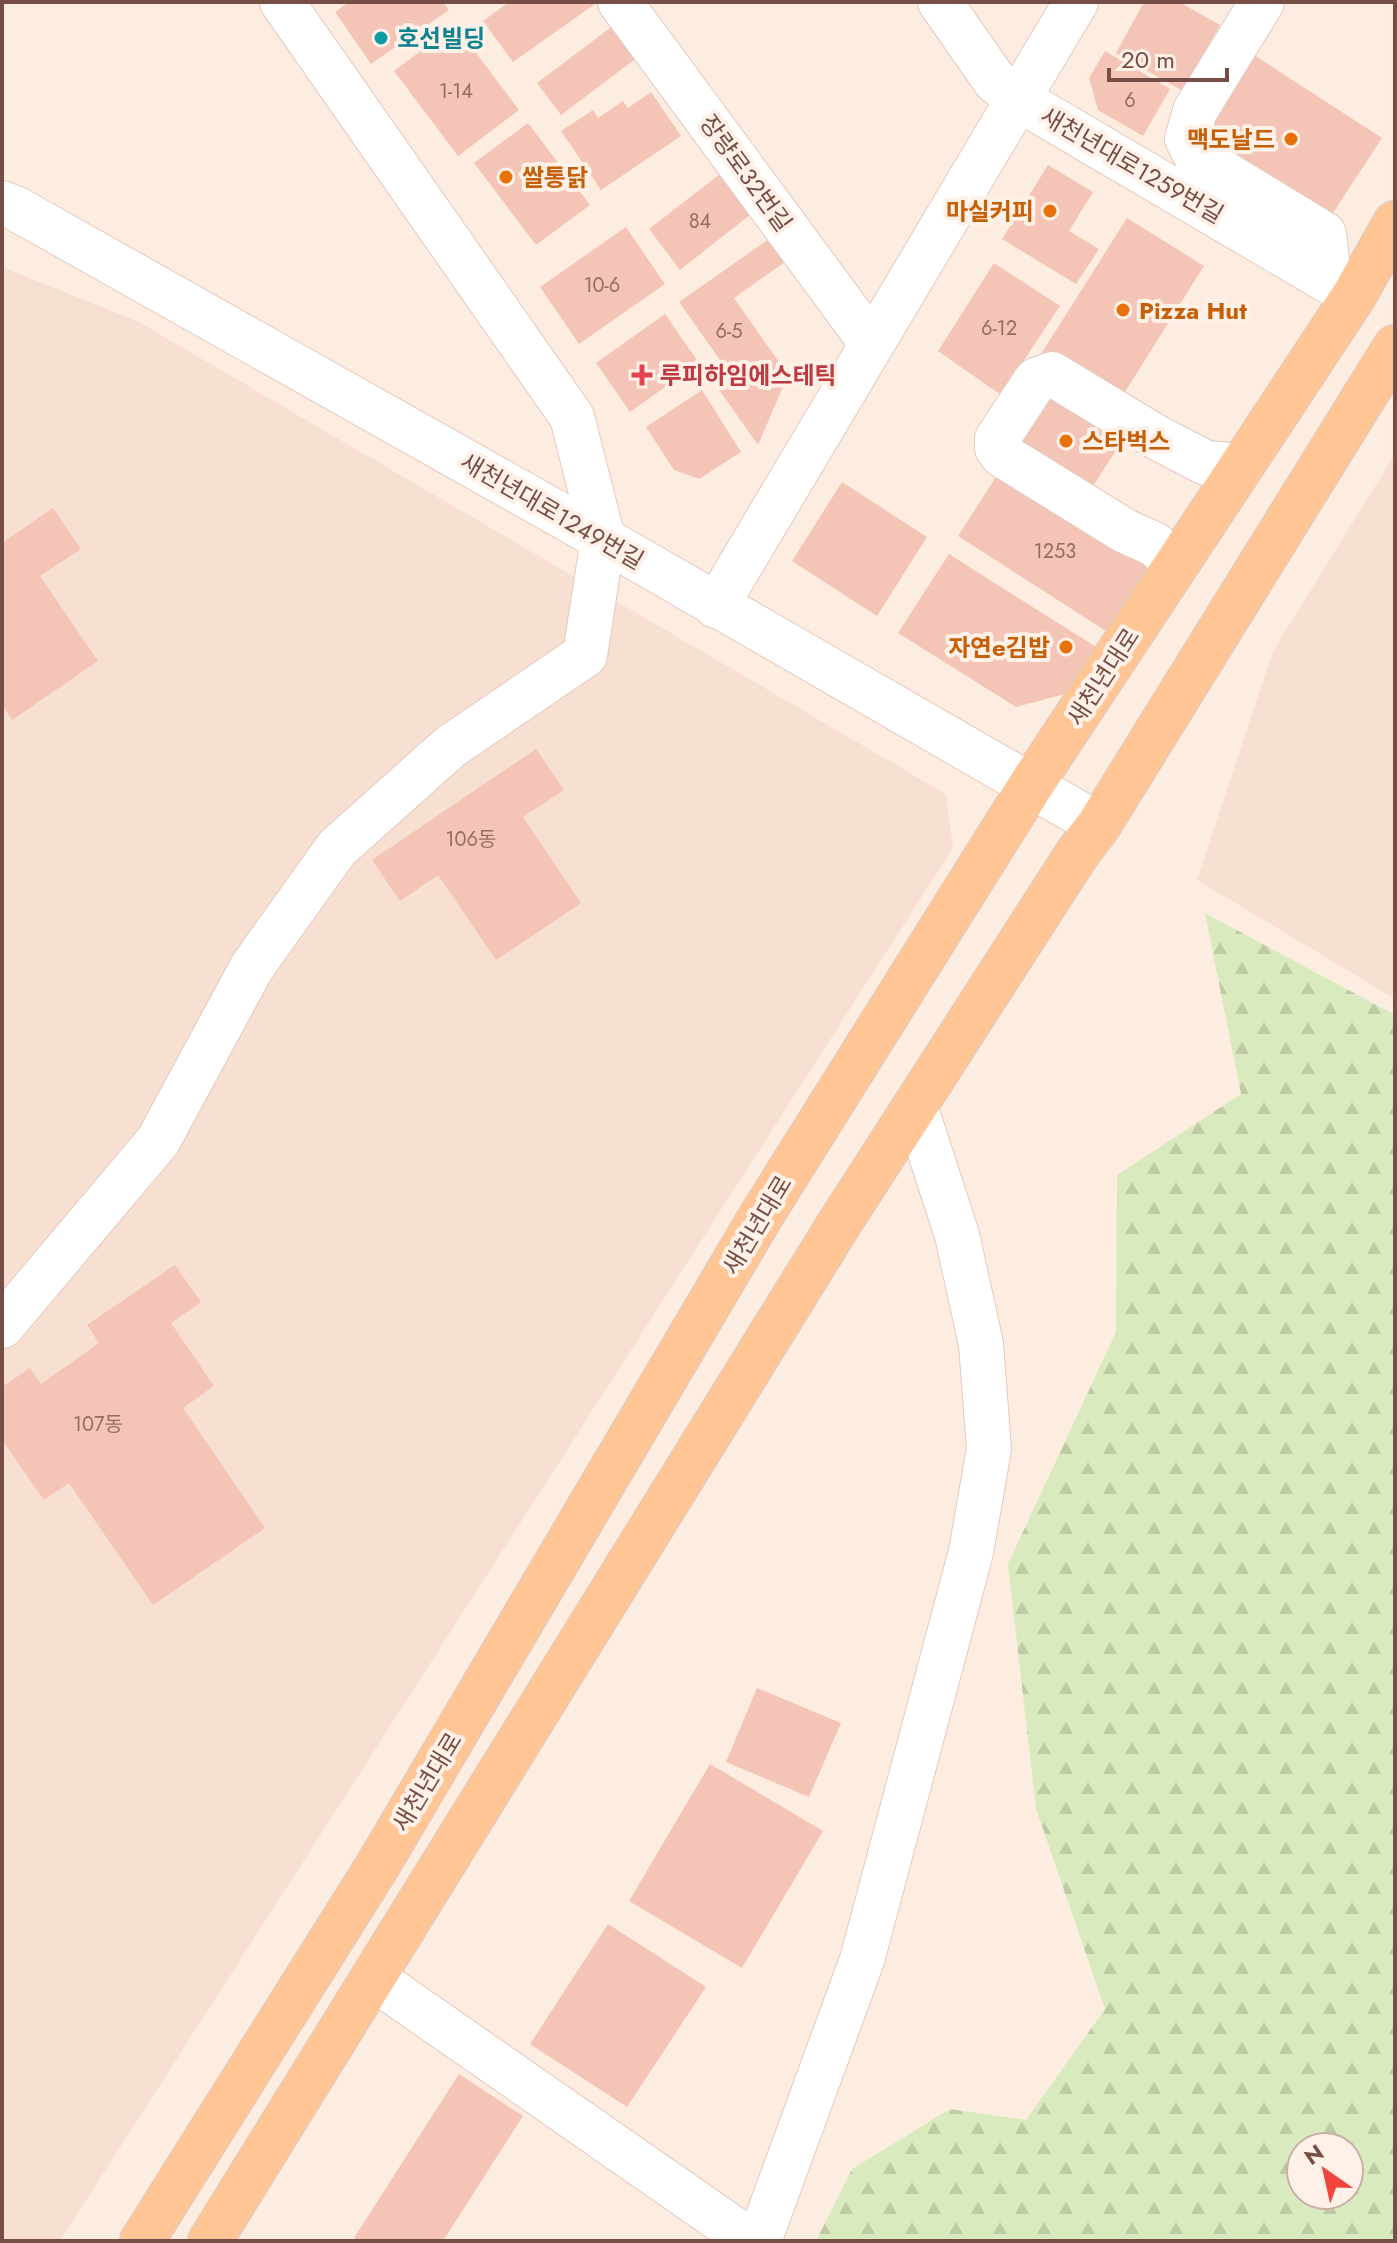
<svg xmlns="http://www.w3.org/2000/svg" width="1397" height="2243" font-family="Jost,'Noto Sans KR',sans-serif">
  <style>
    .residential { fill: #f7e0d1 }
    .forest { fill: url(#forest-firs); fill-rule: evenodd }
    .building { fill: #f4c4b6 }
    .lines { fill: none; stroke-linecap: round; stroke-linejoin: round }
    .minor-casing { stroke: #e4c9bf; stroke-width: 46 }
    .major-casing { stroke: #d9cdcb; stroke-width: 46 }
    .minor { stroke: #fff; stroke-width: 44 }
    .major { stroke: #ffc595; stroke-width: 44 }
    .culture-dot { fill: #0f9aa8; stroke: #fff1e7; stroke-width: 3 }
    .food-dot { fill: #e8710a; stroke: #fff1e7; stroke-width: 3 }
    .health-dot { fill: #e0444e; stroke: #fff1e7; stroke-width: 3 }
    .labels { text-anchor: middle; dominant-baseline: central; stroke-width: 8; stroke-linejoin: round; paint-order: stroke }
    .number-label { font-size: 20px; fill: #966c62 }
    .culture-label { font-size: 24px; font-weight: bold; fill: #0d838f; stroke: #fff1e7; text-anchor: start }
    .food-label { font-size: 24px; font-weight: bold; fill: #c56008; stroke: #fff1e7; text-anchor: end }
    .street-label { font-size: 24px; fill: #764e46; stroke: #fff1e7 }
    .health-label { font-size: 24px; font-weight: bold; fill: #be3a42; stroke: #fff1e7; text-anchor: start }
  </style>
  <defs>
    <pattern id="forest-firs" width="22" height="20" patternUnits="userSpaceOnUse" patternTransform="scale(2)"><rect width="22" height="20" fill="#d9ebbe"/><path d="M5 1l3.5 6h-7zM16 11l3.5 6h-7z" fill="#becba5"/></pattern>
  </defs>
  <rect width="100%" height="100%" fill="#fdede0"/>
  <path class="residential" d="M2 267 137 321 946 794 953 848 60 2241H2Z
    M1395 454V999L1197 880 1273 651Z"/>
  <path class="forest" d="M1205 913 1395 1015V2241H816L852 2169 950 2109 1026 2120 1105 2009 1036 1809 1008 1564 1116 1332 1117 1175 1241 1094ZM1301 2147H1349V2195H1301Z"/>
  <path class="building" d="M344 2H443L449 10 371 64 335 12 346 4Z
    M509 2H593L595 4 513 62 483 21Z
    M1144 2H1179L1220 25 1183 91 1116 53Z
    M455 25 519 110 458 156 394 71Z
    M614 25 638 57 561 115 537 83Z
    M1105 51 1170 89 1143 136 1098 110 1089 78Z
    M1254 55 1382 138 1327 222 1200 140Z
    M651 92 681 136 601 190 561 131 593 110 598 118 623 101 628 108Z
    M528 123 590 205 536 245 474 163Z
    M1048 165 1093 192 1069 231 1099 249 1076 284 1002 239Z
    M720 174 751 214 680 270 649 229Z
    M1127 218 1204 266 1118 403 1041 354Z
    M626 227 665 284 579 344 540 287Z
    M769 239 785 262 734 298 788 375 758 445 705 370 720 360 679 302Z
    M994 263 1060 306 1001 395 938 351Z
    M665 314 699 363 630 412 596 363Z
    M1053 389 1126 435 1086 497 1006 447Z
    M702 390 741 452 699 479 674 470 646 427Z
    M1001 469 1152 566 1109 633 958 536Z
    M842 482 927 537 877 616 792 561Z
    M53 508 81 549 40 576 98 661 12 720 2 704V543Z
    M949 554 1096 647 1065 694 1016 707 898 633Z
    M536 749 564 790 523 817 581 903 496 960 438 875 400 901 372 860Z
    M175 1265 201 1302 171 1323 214 1386 183 1408 265 1528 153 1605 69 1483 44 1500 2 1440V1387L30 1368 41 1384 99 1343 87 1325Z
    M757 1688 841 1723 809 1797 726 1762Z
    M710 1764 823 1831 742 1968 629 1901Z
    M608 1924 706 1987 627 2107 530 2044Z
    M459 2074 523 2116 443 2241H360L354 2238Z"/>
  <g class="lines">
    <g class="minor-casing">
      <path id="minor" d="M620 2 872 344
        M940 2 995 81 1018 99 1354 296
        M1262 2 1195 111 1187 139 1196 156 1324 234 1329 280
        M2 203 15 208 603 539 1099 825
        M1177 564 1154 544 1125 531 1002 455 997 448V439L1036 380 1052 374 1156 437 1206 463 1241 466
        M716 606 1076 2
        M2 1326 158 1141 252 967 337 848 450 747 585 655 603 539 572 417 282 2
        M373 1978 751 2241
        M759 2241 862 1960 971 1552 989 1449 981 1344 957 1235 915 1106"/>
    </g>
    <g class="major-casing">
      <path id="major" d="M142 2241 378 1865 761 1216 1031 785 1354 296 1395 223
        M210 2241 839 1224 1077 854 1099 825 1395 347"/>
    </g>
    <use href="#minor" class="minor"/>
    <use href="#major" class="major"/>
  </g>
  <circle class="culture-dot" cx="381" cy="38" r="8"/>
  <g class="food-dot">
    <circle cx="1291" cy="139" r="8"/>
    <circle cx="506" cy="177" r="8"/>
    <circle cx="1050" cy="211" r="8"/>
    <circle cx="1123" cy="310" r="8"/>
    <circle cx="1066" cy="441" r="8"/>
    <circle cx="1066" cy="647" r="8"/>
  </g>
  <path class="health-dot" d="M638 363h8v8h8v8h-8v8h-8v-8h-8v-8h8z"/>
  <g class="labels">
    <g class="number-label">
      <text x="456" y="91">1-14</text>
      <text x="1130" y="100">6</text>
      <text x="700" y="221">84</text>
      <text x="602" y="285">10-6</text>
      <text x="999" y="328">6-12</text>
      <text x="729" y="331">6-5</text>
      <text x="1055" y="551">1253</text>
      <text x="471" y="839">106동</text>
      <text x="98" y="1424">107동</text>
    </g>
    <g class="culture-label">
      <text x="397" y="38">호선빌딩</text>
    </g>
    <g class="food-label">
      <text x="1275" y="139">맥도날드</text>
      <text x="522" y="177" text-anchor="start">쌀통닭</text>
      <text x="1034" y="211">마실커피</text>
      <text x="1139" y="310" text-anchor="start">Pizza Hut</text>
      <text x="1082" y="441" text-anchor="start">스타벅스</text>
      <text x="1050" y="647">자연e김밥</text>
    </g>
    <g class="street-label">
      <text transform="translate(1132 165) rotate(30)">새천년대로1259번길</text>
      <text transform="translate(746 173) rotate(54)">장량로32번길</text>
      <text transform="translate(552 511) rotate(30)">새천년대로1249번길</text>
      <text transform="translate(1103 677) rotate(-57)">새천년대로</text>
      <text transform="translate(757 1225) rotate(-59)">새천년대로</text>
      <text transform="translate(427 1782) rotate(-59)">새천년대로</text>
    </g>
    <g class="health-label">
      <text x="660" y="375">루피하임에스테틱</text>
    </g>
  </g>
  <rect width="1397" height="2243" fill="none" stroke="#764e46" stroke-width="8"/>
  <g transform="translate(1325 2171) rotate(326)"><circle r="38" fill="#fff1e7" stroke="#c8b0a7" stroke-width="2"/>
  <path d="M0-6L14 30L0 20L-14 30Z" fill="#ef453d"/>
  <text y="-12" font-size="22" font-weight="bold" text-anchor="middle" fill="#764e46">N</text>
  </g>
  <path d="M1109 68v12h118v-12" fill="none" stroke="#764e46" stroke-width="4"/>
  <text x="1121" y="68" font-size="24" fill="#764e46" stroke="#fff1e7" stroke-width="6" paint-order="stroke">20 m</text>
</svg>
